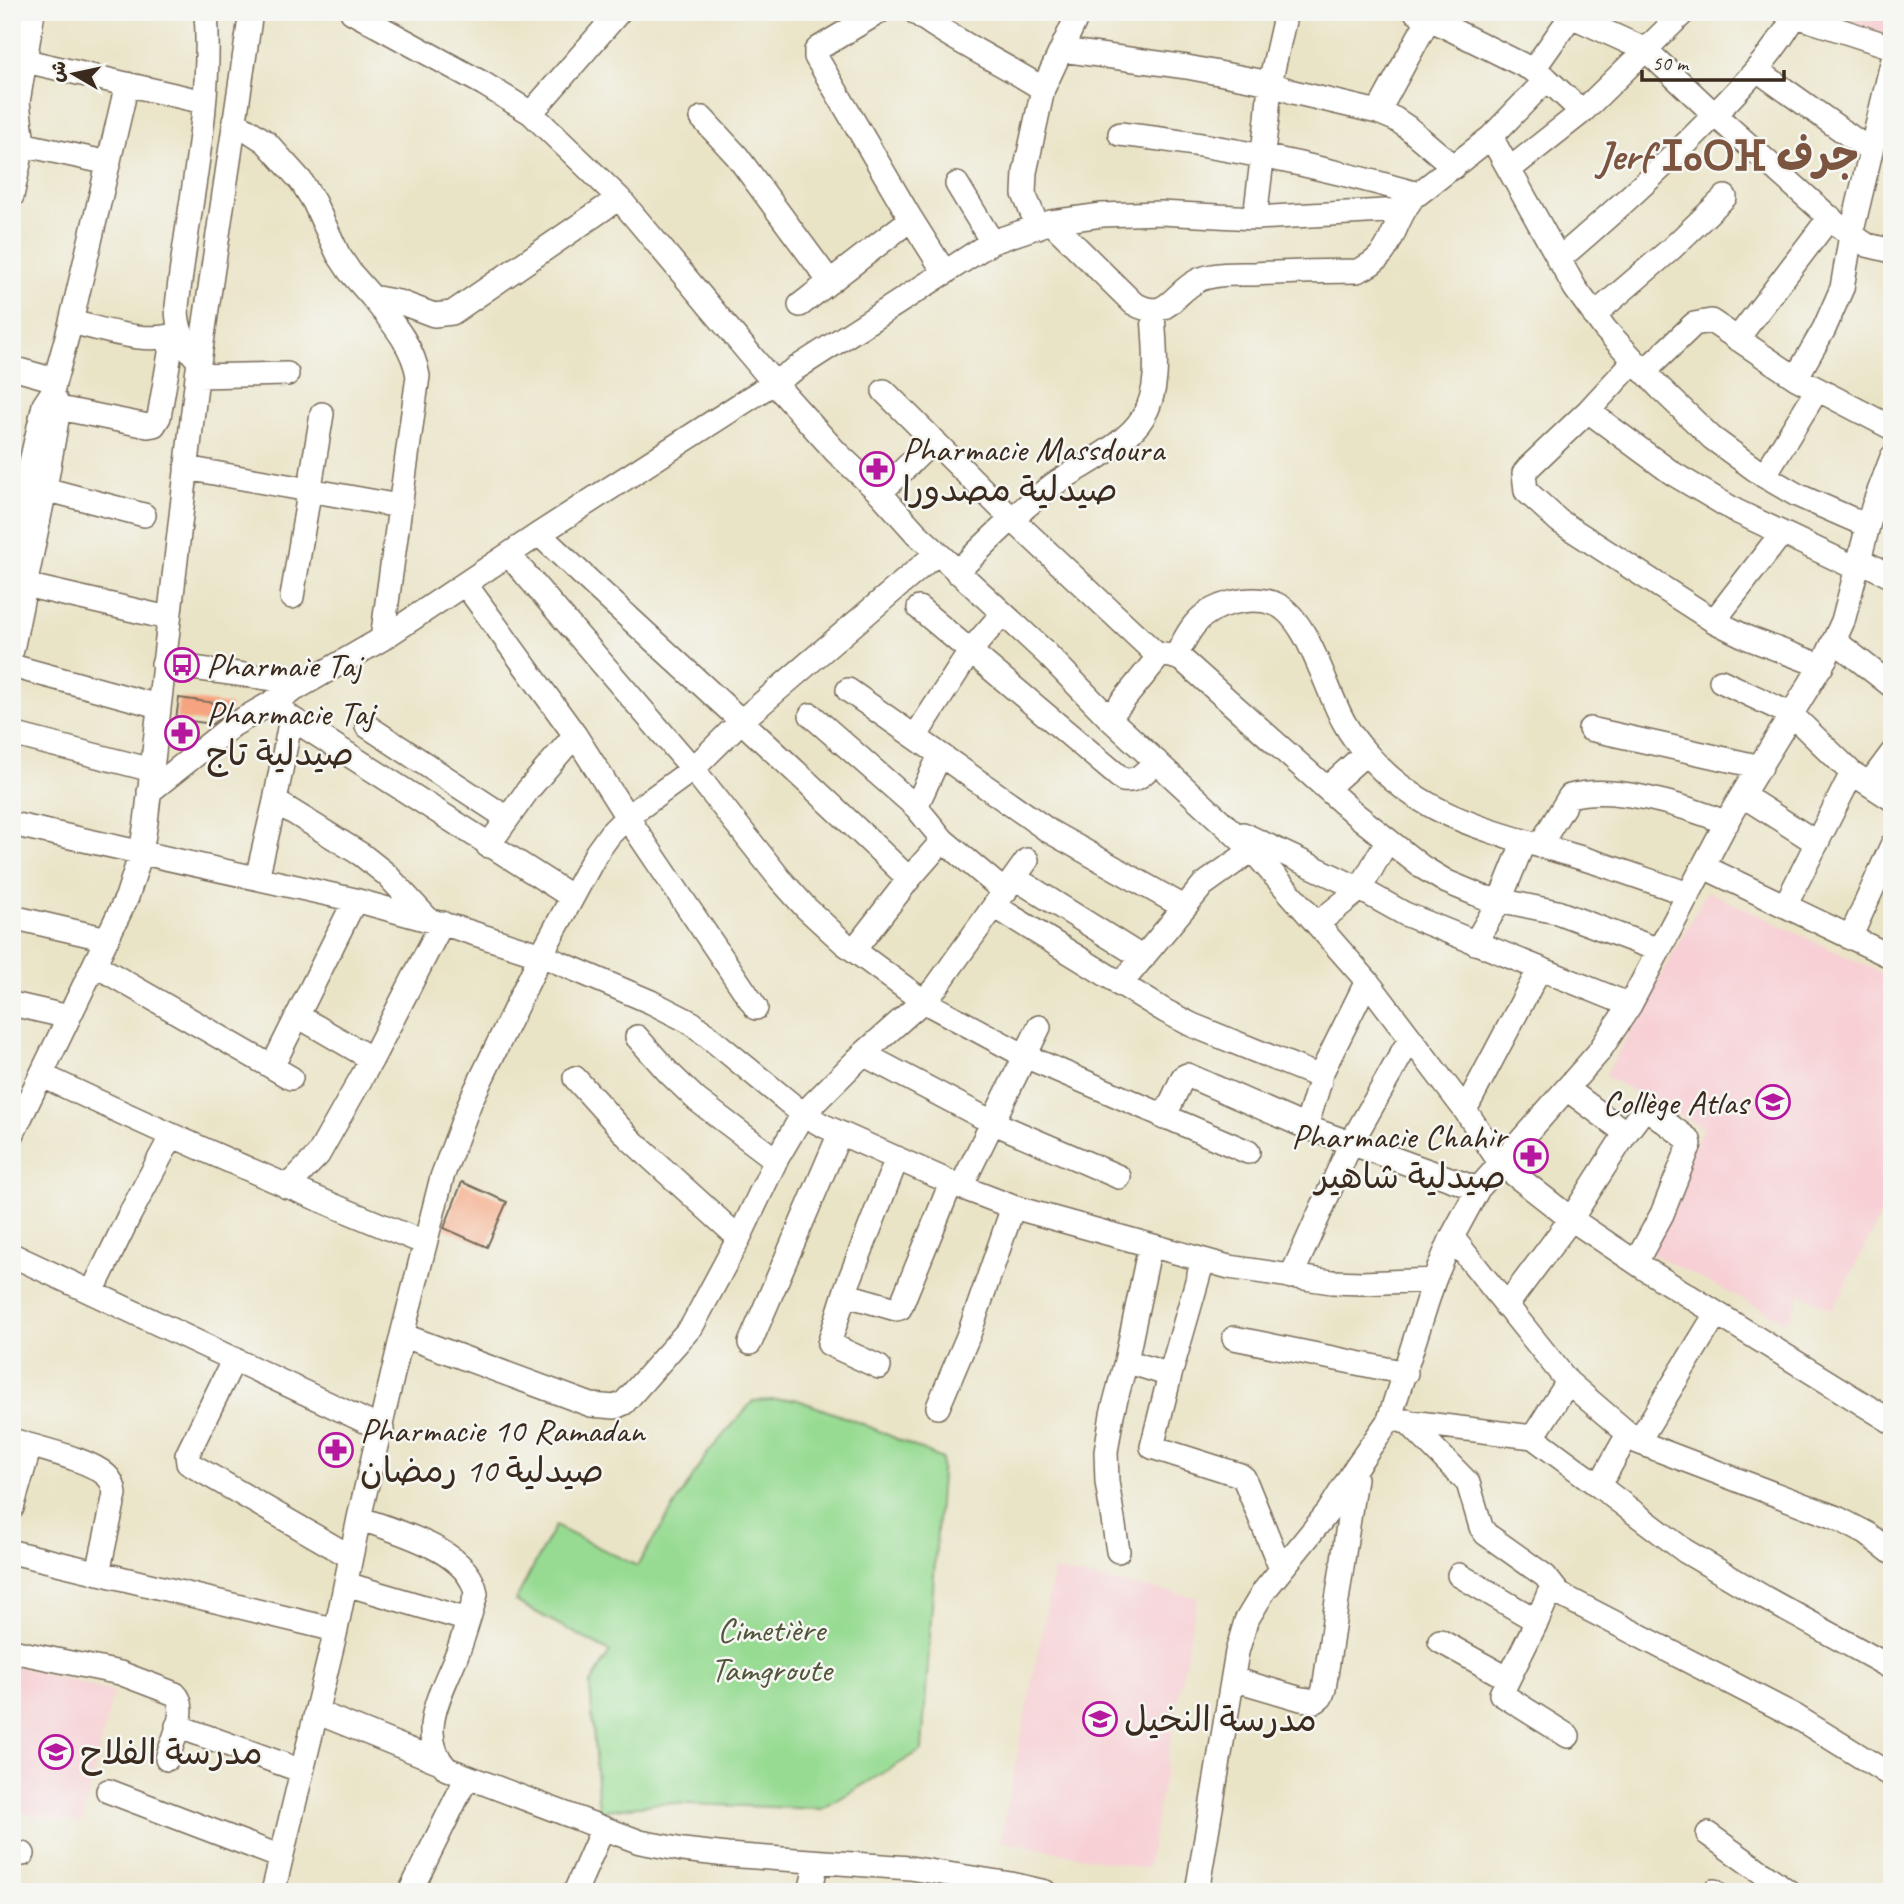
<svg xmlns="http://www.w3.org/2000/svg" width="1904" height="1904" font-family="Caveat,'Playpen Sans Arabic','Noto Sans Tifinagh',sans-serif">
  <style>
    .built { fill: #f7cfd4 }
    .green { fill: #97db93; stroke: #698258; stroke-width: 2 }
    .building { fill: #f5a47f }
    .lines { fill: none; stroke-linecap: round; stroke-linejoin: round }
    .minor-casing { stroke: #786b59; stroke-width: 26 }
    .minor { stroke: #fff; stroke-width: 23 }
    .labels { text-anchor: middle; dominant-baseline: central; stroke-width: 5; stroke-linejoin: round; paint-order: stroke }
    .poi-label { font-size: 35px; fill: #3b2a1e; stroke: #f6f6f2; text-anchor: start }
    .park-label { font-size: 35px; fill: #52563b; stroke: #f6f6f2 }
    .district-label { font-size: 42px; font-weight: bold; fill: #7c5540; stroke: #f6f6f2 }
  </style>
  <rect width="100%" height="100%" fill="#f6f6f2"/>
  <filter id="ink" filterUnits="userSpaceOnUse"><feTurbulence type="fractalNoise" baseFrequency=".0143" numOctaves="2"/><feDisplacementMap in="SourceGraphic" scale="14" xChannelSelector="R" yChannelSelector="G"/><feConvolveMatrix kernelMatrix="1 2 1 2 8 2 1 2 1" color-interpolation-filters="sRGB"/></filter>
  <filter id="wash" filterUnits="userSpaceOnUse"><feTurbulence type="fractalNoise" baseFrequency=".00686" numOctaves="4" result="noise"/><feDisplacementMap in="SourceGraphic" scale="28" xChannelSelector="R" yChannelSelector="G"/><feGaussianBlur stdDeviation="1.57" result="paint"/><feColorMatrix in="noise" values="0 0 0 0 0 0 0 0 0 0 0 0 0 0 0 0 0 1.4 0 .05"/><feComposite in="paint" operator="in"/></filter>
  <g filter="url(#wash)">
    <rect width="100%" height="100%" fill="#eae4c7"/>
    <path class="built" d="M1832 12H1892V38Z
      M1707 891 1892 978V1193L1833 1310 1801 1294 1787 1322 1643 1249 1703 1128 1605 1076Z
      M1054 1571 1197 1597 1147 1869 1000 1841Z
      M12 1665 113 1692 82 1823 12 1811Z"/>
    <path class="green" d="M795 1399 863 1424 942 1459 922 1750 822 1809 661 1803 599 1811 590 1685 610 1652 515 1601 555 1526 637 1566 707 1454 753 1401Z"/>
    <g id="blocks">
      <path class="building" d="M179 698 230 705V711L212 724 176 719Z
        M462 1182 507 1202 487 1247 444 1228Z"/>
    </g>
  </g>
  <g filter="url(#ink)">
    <use href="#blocks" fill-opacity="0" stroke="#786b59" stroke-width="2"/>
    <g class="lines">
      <g class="minor-casing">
        <path id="minor" d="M352 12 484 84 531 113 619 198 774 383 836 452 880 493 916 533 1046 653 1109 718 1252 850 1367 981 1465 1110 1501 1164 1571 1219 1647 1270 1892 1422
          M879 12 819 48 816 51V57L911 219 945 273
          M915 12C955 42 1001 62 1043 89
          M1416 12 1533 70 1547 79 1582 112
          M1573 12 1571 16 1646 50 1715 115 1840 227 1867 245 1892 251
          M1784 12 1892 47
          M1062 50 1187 67 1270 83 1293 92 1378 112 1395 119 1407 127 1454 167
          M26 61 204 102
          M1533 70 1571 16 1565 12
          M1757 70 1871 151
          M1378 112 1429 18
          M531 113 619 12
          M702 118 737 156 830 282
          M234 121 266 142 301 181 314 202 338 254 350 272 372 297 399 302 434 315 452 313 619 198
          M1120 134C1221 145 1320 166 1418 194L1491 137 1547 79
          M1491 137 1575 288 1605 329 1660 388 1712 438 1764 476 1797 495 1868 526
          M12 142 109 163
          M1510 169 1582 112 1684 12
          M957 184 992 242
          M12 196 23 145 18 102 33 12
          M1255 218 1267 119 1270 83 1286 12
          M1051 222 1133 303C1169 324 1172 291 1201 279 1218 273 1237 274 1254 274 1289 272 1323 271 1357 271 1395 256 1389 229 1411 200
          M1038 227 1024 194 1025 172 1043 89 1079 12
          M1558 260C1614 212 1669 163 1720 109 1749 79 1777 49 1797 12
          M372 297C391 321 413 345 418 376L382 639
          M800 305 911 219
          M1594 315 1671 249 1725 197
          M71 322C102 329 151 347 180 332
          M1737 339 1830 217
          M199 361C184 345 177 329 177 307 187 210 213 109 206 12
          M1634 361 1588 411 1528 468 1524 473 1526 491 1559 521 1714 621 1748 638 1822 666
          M12 368 55 380 52 393 44 405 12 545
          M1644 372 1694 324 1711 321 1796 378 1892 428
          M197 376 287 374
          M1796 378 1824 329 1842 288 1851 235 1892 63
          M55 380 71 322 127 84
          M884 391 1011 518 1154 652C1164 658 1170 652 1185 662L1355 814 1422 867 1447 882 1483 897 1557 912 1659 950
          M44 405 148 426 154 425 159 417 173 336
          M1588 411 1672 473 1736 511 1858 569
          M186 468 399 506
          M1764 476 1817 390
          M45 489 144 515
          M880 493 934 440
          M539 534C662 650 788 761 909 879
          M509 555 693 769 780 879 806 908 844 943 923 1001 1025 1056 1248 1152
          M1860 560 1892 577
          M957 572C988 541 1018 511 1053 485 1080 466 1127 445 1143 417 1162 387 1154 345 1153 311
          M12 582 168 618
          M466 585 575 735 627 817 756 1008
          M292 597 322 414
          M919 608 1123 780C1138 782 1146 771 1156 761
          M1714 621 1781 534
          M1835 641 1892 686
          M12 650 45 489 59 408 52 393
          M1176 656C1182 645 1187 633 1195 624 1211 604 1249 595 1273 603 1308 614 1327 695 1345 724 1351 735 1359 745 1367 754 1423 820 1500 833 1578 857 1616 868 1652 882 1689 894
          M163 664 304 683
          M12 666 158 706
          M1721 681 1792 715 1852 773 1892 799
          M848 690 1049 831 1184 907
          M272 702 291 718 572 897
          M811 715 916 807 943 840
          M1109 718 1160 655
          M367 726 507 818
          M1590 729 1761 767
          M12 734 152 770
          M915 737 971 650 1003 613
          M1869 784 1892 753
          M1327 788 1366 753
          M149 792 233 725 382 639 539 534 992 242 1051 222 1102 215 1160 213 1255 218 1404 210
          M1742 795 1817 843
          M275 801 362 855 386 874 428 919
          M916 807 940 755
          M12 824 355 900 457 928 541 955 651 1002 692 1023 803 1114 822 1125 961 1187 1013 1207 1229 1267 1332 1282 1362 1283 1434 1280
          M1243 834 1360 889 1405 914 1630 1005
          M1540 845 1570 796C1614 784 1686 806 1727 823
          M488 846 528 790 575 735
          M1704 867 1892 957
          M257 878 275 801 291 718
          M1015 878 1143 958
          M1785 906 1852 773
          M996 907 1165 1011 1192 1025 1318 1076 1320 1081 1306 1127
          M12 917 107 939
          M1318 923 1360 889 1387 841
          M1850 938 1892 845
          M1475 943 1500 900 1524 841
          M854 950 909 879 943 840 1005 892
          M95 965 291 1078
          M1120 985 1203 885 1252 850
          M12 1004 69 1017
          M298 1016 372 1059
          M637 1037 668 1072 697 1100 776 1160
          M863 1054 992 1122 1119 1177
          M272 1067 355 900
          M41 1075C168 1135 295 1191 425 1243
          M575 1078 630 1139 739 1238
          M1319 1078 1367 981
          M1567 1089 1626 1133
          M1465 1110 1539 970
          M1164 1118 1183 1077 1187 1075 1306 1127 1478 1189
          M12 1135 127 897 141 853 146 822 197 376 251 12
          M897 1158 846 1289 847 1295 896 1309 900 1308 951 1183
          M287 1187 318 1155 372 1059 442 923
          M961 1187 1039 1027
          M1452 1237 1568 1382 1638 1442 1837 1518 1866 1533 1892 1553
          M12 1255 382 1429
          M1291 1277 1351 1143 1410 1039
          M92 1292 130 1214 171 1137
          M845 1293 829 1344 879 1367
          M1506 1306 1571 1219 1626 1133 1642 1112 1649 1110 1689 1140 1690 1144 1662 1214 1636 1262
          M402 1335 591 1405 615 1407 624 1403 692 1326 739 1238 776 1160 803 1114 863 1054 923 1001 937 986 1027 860
          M1234 1338 1406 1373
          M750 1343 840 1133
          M234 1359 187 1455 188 1463 351 1557
          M1126 1361 1170 1375 1152 1447 1240 1475 1244 1478 1281 1569
          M1170 1375 1203 1260
          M938 1407 969 1334 1013 1207
          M1402 1421 1533 1437 1568 1382
          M1407 1421 1468 1483 1481 1527 1486 1534 1545 1576 1559 1594 1795 1716 1892 1776
          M1533 1437 1599 1486 1628 1434
          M12 1440C36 1448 89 1459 106 1475 112 1480 114 1486 115 1494L98 1573
          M1638 1442 1716 1314
          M1599 1486 1685 1551 1765 1598 1892 1668
          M12 1508 30 1446
          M359 1518C394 1531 470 1550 476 1594 471 1611 466 1629 460 1646 447 1684 412 1732 447 1769L640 1842 683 1850 727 1855 910 1868 1011 1884 1045 1892
          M1118 1551 1107 1482 1106 1452 1112 1414 1126 1361 1150 1246
          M12 1552 336 1630
          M1459 1575 1537 1621
          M346 1584 468 1620
          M1552 1586 1537 1621 1501 1694 1568 1736
          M1440 1641 1507 1678
          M12 1651 120 1673 175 1694C190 1708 172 1742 167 1759
          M1233 1679 1301 1699 1316 1701 1321 1697 1324 1689 1355 1478
          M316 1712 440 1762
          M177 1726 302 1771
          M108 1791 281 1857
          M1708 1834 1789 1892
          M12 1852 23 1854
          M1714 1891 1715 1892
          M273 1892 336 1630 359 1518 402 1335 442 1177 471 1100 541 955 597 852 610 834 627 817 693 769 740 722 937 553
          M410 1892 467 1777
          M575 1892 603 1828
          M810 1892 817 1862
          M1197 1892 1237 1652 1246 1621 1264 1591 1328 1512 1356 1467 1389 1420 1434 1280 1452 1237 1478 1189 1598 1053 1630 1005 1733 810 1827 656 1843 621 1873 507 1892 457"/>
      </g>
      <use href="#minor" class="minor"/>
    </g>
  </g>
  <defs>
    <g id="pharmacy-ring" transform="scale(1.75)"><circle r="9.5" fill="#f6f6f2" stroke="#b5179e" stroke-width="1.5"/><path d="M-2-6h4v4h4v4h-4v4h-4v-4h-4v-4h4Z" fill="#b5179e"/></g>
    <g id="bus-ring" transform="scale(1.75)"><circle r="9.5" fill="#f6f6f2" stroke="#b5179e" stroke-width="1.5"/><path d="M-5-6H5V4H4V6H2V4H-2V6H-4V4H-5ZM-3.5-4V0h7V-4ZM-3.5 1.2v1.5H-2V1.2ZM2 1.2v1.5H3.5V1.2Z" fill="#b5179e"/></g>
    <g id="school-ring" transform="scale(1.75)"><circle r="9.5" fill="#f6f6f2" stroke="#b5179e" stroke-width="1.5"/><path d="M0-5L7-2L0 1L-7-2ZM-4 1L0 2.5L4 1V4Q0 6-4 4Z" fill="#b5179e"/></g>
  </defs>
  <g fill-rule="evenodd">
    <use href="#pharmacy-ring" x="877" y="469"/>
    <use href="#bus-ring" x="182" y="665"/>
    <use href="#pharmacy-ring" x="182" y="733"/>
    <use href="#school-ring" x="1773" y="1102"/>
    <use href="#pharmacy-ring" x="1531" y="1156"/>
    <use href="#pharmacy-ring" x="336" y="1450"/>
    <use href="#school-ring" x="1100" y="1719"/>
    <use href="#school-ring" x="56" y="1752"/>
  </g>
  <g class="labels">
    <g class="poi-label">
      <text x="902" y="449">Pharmacie Massdoura<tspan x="902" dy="40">صيدلية مصدورا</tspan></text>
      <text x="206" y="665">Pharmaie Taj</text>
      <text x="206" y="713">Pharmacie Taj<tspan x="206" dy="40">صيدلية تاج</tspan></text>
      <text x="1748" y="1102" text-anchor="end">Collège Atlas</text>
      <text x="1506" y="1136" text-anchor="end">Pharmacie Chahir<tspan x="1506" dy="40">صيدلية شاهير</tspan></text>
      <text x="360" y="1430">Pharmacie 10 Ramadan<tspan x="360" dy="40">صيدلية 10 رمضان</tspan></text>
      <text x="1124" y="1719">مدرسة النخيل</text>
      <text x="80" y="1752">مدرسة الفلاح</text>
    </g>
    <g class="park-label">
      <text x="771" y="1629">Cimetière<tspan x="771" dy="40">Tamgroute</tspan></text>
    </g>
    <g class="district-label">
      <text x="1728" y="156">Jerf ⵊⴰⵔⴼ جرف</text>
    </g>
  </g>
  <rect width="1904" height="1904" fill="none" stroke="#f6f6f2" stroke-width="42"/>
  <g transform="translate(74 74) rotate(279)" stroke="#f6f6f2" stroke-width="5" paint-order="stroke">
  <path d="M0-5L12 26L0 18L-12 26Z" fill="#3b2a1e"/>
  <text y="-10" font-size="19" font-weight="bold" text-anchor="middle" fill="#3b2a1e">ش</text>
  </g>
  <path d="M1642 70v10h142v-10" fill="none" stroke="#3b2a1e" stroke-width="3.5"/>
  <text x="1652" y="70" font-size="21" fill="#3b2a1e" stroke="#f6f6f2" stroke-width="5" paint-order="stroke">50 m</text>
</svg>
